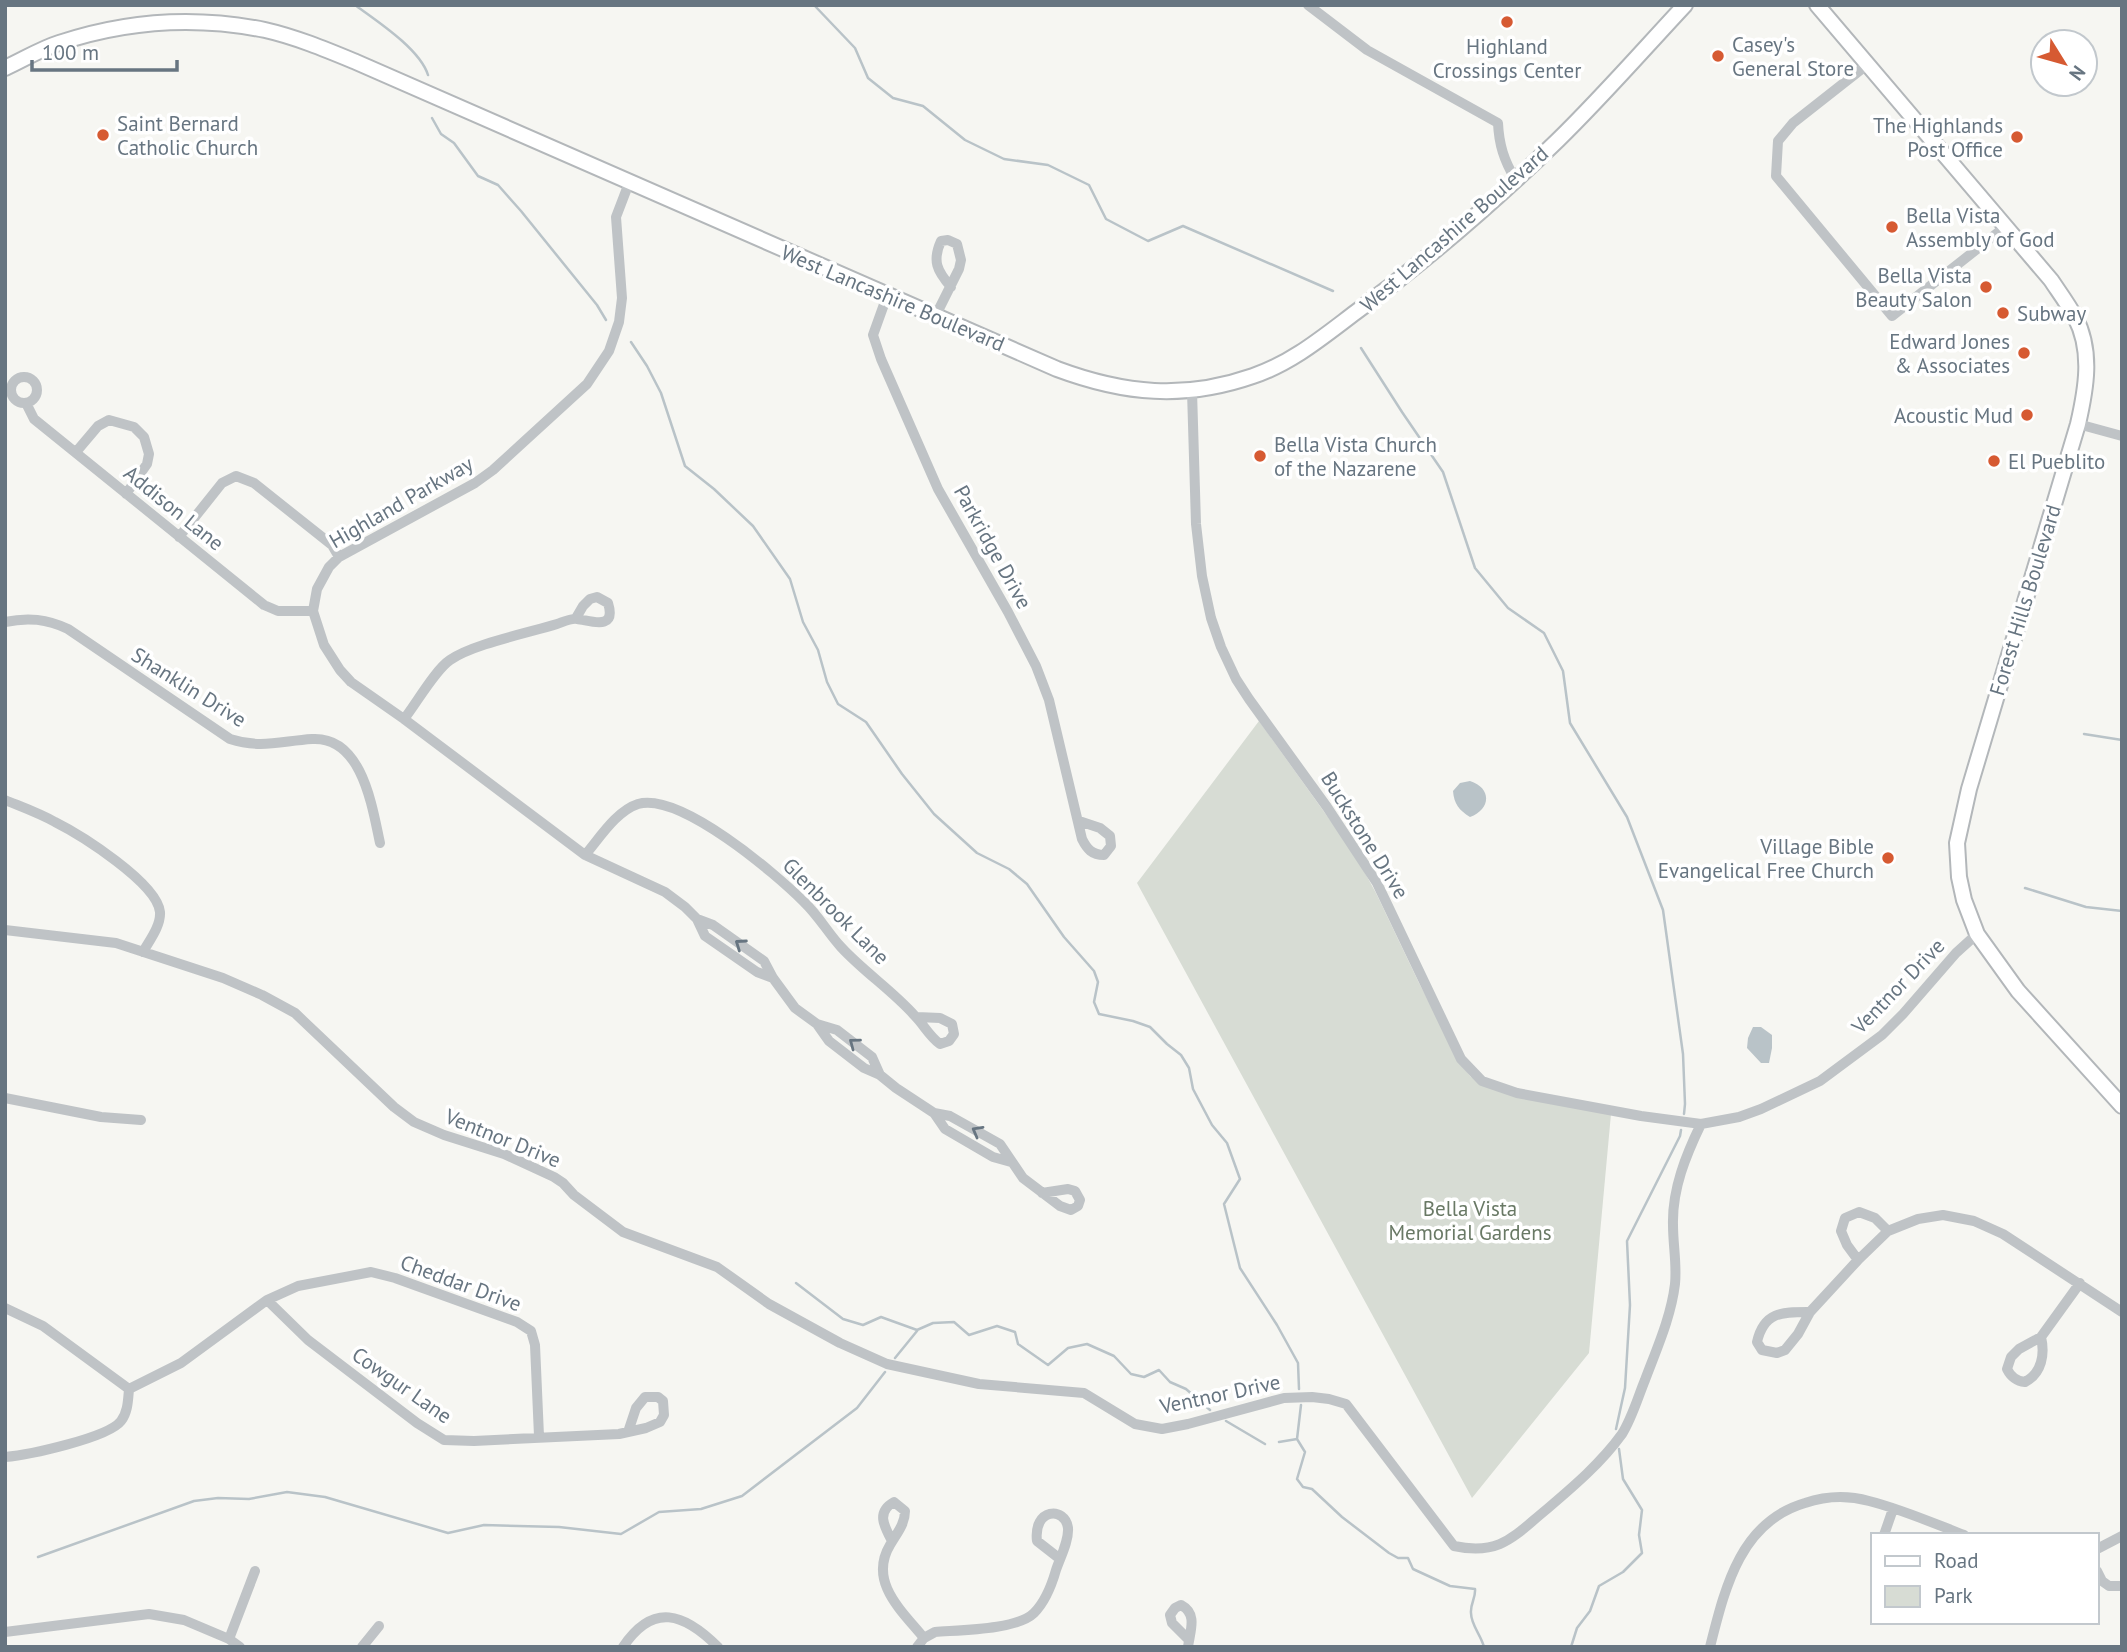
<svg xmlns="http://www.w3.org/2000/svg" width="2127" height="1652" font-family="'PT Sans',sans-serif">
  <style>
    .green { fill: #d7dcd4 }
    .water { fill: #b9c3c8 }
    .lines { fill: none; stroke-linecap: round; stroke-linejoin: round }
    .stream { stroke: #b9c3c8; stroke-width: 2.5 }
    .major-casing { stroke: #b3b7ba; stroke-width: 18 }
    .minor { stroke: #bfc3c6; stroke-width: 10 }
    .major { stroke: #fff; stroke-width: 14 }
    .oneway { stroke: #677581 }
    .poi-dot { fill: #d65a32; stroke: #fff; stroke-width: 2.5 }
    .labels { text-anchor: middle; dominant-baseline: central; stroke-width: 7; stroke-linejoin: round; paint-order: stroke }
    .poi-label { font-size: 21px; fill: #677581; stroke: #fff; text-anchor: start }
    .street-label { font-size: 21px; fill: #677581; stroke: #fff }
    .park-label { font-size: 21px; fill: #697965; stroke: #fff }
  </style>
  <rect width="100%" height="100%" fill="#f6f6f2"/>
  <path class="green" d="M1259 721 1355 855 1376 893 1419 983 1461 1065 1471 1077 1611 1114 1589 1353 1472 1498 1137 883Z"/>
  <path class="water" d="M1470 781C1492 788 1491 809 1470 817 1459 810 1454 804 1453 791L1460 783Z
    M1753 1027H1761L1772 1035V1048L1769 1063H1761L1747 1048 1748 1038Z"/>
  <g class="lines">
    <path class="stream" d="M355 5C377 21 420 49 428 75
      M814 5 855 48 868 78 893 98 923 106 965 140 1004 159 1048 165 1089 185 1106 219 1148 241 1183 226 1333 291
      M432 118 441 134 454 143 478 176 498 185 521 211 597 305 606 320
      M631 342 647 366 661 393 685 466 714 489 753 526 790 579 803 622 818 650 827 682 838 704 866 722 902 774 934 814 977 853 1009 869 1027 884 1064 937 1094 971 1098 982 1094 1002 1099 1014 1133 1021 1150 1027 1167 1044 1181 1055 1189 1068 1193 1089 1212 1125 1227 1143 1240 1179 1224 1204 1240 1268 1277 1325 1298 1363 1299 1389
      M1361 348 1402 412 1443 472 1475 568 1508 608 1544 633 1563 671 1570 723 1627 817 1663 910 1683 1054 1685 1104 1684 1114
      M2084 734 2122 740
      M2025 888 2086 907 2122 911
      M796 1283 843 1319 863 1325 881 1317 917 1330 933 1323 954 1322 969 1335 997 1326 1015 1332 1018 1344 1048 1365 1068 1348 1087 1344 1114 1356 1131 1374 1144 1377 1159 1370 1170 1382 1186 1389 1210 1410
      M895 1358 917 1331
      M1301 1405 1297 1439 1305 1452 1297 1479 1303 1487 1312 1489 1342 1517 1389 1553 1398 1558H1408L1413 1569 1450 1586 1475 1589C1476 1598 1470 1604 1471 1613 1471 1625 1481 1635 1484 1647
      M1226 1421 1265 1444
      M1616 1429 1625 1388 1630 1305 1627 1241 1680 1136 1681 1130
      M1279 1442 1297 1439
      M38 1557 194 1501 218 1498 249 1499 287 1492 325 1497 448 1533 484 1525 559 1527 621 1534 659 1512 701 1509 742 1496 857 1408 885 1372
      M1571 1647 1577 1628 1590 1611 1599 1586 1623 1572 1642 1553 1639 1535 1642 1510 1623 1479 1619 1449"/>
    <g class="major-casing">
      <path id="major" d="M1817 5 2051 280C2059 292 2068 304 2075 317 2093 351 2086 389 2078 424L1969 789 1957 843 1959 877 1964 900 1977 934 2018 991 2122 1106
        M5 68C23 60 40 49 59 43 125 21 196 16 265 30 296 37 327 50 356 62L1057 369C1124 394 1184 400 1253 376 1292 363 1324 336 1356 312 1427 260 1495 201 1558 140 1602 97 1643 50 1685 5"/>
    </g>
    <path class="minor" d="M1308 5 1367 50 1498 123C1499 145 1504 160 1515 179
      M1868 64 1793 123 1778 141 1776 176 1892 316 2005 227
      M629 183 616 217 622 298 619 322 609 351 587 384 493 470 475 483 339 557 329 567 317 589 313 611 324 645 340 670 351 682 404 719 585 855 665 892 685 907 697 919 705 936 757 972 773 978
      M887 296 873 335 881 359 938 489 1008 612 1036 666 1049 700 1082 839C1087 849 1092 855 1104 855L1111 846 1110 836 1100 828 1079 821
      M935 317 959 269 961 260 957 244 948 240 941 241C932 261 937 271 951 287
      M11 390a13 13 0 1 1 26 0a13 13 0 1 1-26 0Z
      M1192 391 1196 524 1202 576 1211 618 1221 647 1236 679 1249 699 1327 807 1377 883 1461 1059 1482 1081 1517 1093 1641 1116 1701 1124
      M26 403 34 419 264 605 278 611H313
      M2078 424 2122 436
      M76 452 98 426 109 420 134 427 144 437 149 454 147 464 126 494
      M179 537 222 483 236 476 254 483 332 545 339 557
      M5 622C28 617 47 619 68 629L230 739C261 749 281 741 312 739 362 736 372 806 380 843
      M404 719C416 704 435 670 450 660 473 644 528 633 557 624 563 622 571 618 577 619 589 620 617 632 608 603L597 597 590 599 583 606 576 618
      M5 800C22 807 39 813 55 822 81 835 157 883 160 912 161 926 149 941 143 952
      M585 855C599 839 616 811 638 804 680 792 775 873 804 902 818 915 828 933 841 947 864 972 893 991 915 1016 924 1025 929 1036 940 1044L949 1041 954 1034 952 1024 940 1018 917 1017
      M697 919 713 925 764 961 773 978 795 1008 817 1024 829 1041 864 1068 880 1075 896 1088 934 1113 945 1129 993 1157 1011 1162
      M5 930 116 943 223 978 262 995 295 1013 394 1107 414 1122 444 1135 504 1154 554 1177 563 1183 574 1195 623 1232 717 1267 769 1304 840 1343 887 1364 979 1384 1084 1393 1135 1424 1162 1429 1188 1424 1284 1398 1312 1397 1329 1399 1346 1404 1454 1546C1500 1556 1514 1536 1547 1509 1574 1486 1601 1463 1622 1434 1632 1418 1638 1397 1645 1380 1657 1348 1671 1317 1675 1284 1677 1264 1673 1245 1673 1225 1672 1189 1686 1155 1701 1124L1739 1117 1761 1109 1820 1081 1882 1035 1903 1014 1956 953 1977 934
      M817 1024 837 1030 872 1057 880 1075
      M5 1098 101 1117 141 1120
      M934 1113 950 1116 1000 1144 1023 1178 1060 1206 1071 1210 1078 1206 1080 1200 1075 1191 1068 1189 1042 1193
      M1858 1260 1847 1245 1841 1231 1845 1218 1859 1212 1875 1218 1888 1231
      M267 1300 308 1340 417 1423 444 1440 474 1441 619 1434 646 1428 660 1422 664 1415 663 1401 658 1397H645L636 1408 628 1432
      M5 1308 43 1326 129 1389C128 1400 128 1412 121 1421 108 1438 28 1455 5 1457
      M1810 1312C1783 1312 1764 1311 1757 1342L1762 1350 1777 1353 1785 1350 1798 1334 1810 1312 1858 1260 1888 1231 1918 1219 1943 1215 1974 1221 2003 1234 2122 1312
      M2041 1337C2045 1354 2042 1373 2025 1382 2016 1381 2011 1377 2007 1369L2011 1357 2019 1349 2041 1337 2080 1283
      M129 1389 181 1363 267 1300 298 1286 371 1272 395 1278 517 1322 531 1331 535 1345 539 1436
      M1884 1535 1893 1509
      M892 1541C884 1526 876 1512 894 1502L905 1511C905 1524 897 1533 890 1545 868 1582 902 1611 924 1638
      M2097 1549 2122 1536
      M2097 1571 2102 1581 2109 1586H2122
      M5 1632 149 1614 184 1620 229 1639 240 1647
      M229 1639 255 1571
      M362 1647 379 1626
      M623 1647C653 1602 684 1613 718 1647
      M917 1647 924 1638 935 1632C959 1630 1017 1630 1034 1613 1045 1602 1052 1584 1056 1570 1060 1558 1069 1541 1068 1528 1065 1506 1033 1508 1037 1541L1060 1559
      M1188 1647C1190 1631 1198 1614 1181 1605L1175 1608 1170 1615 1172 1623 1189 1640
      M1710 1647C1725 1588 1740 1522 1805 1503 1826 1496 1847 1495 1869 1501 1901 1509 1933 1523 1964 1535"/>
    <use href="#major" class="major"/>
  </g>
  <defs><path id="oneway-chevron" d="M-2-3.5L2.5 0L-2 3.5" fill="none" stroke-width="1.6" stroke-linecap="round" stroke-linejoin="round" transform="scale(1.75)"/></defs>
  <g class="oneway">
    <use href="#oneway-chevron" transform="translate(740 944) rotate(-145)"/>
    <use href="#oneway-chevron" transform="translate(854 1043) rotate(-143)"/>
    <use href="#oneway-chevron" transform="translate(977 1131) rotate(-151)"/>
  </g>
  <g class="poi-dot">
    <circle cx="1507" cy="22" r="7"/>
    <circle cx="1718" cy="56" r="7"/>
    <circle cx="103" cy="135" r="7"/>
    <circle cx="2017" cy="137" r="7"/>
    <circle cx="1892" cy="227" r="7"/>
    <circle cx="1986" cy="287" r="7"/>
    <circle cx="2003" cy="313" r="7"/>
    <circle cx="2024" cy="353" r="7"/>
    <circle cx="2027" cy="415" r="7"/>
    <circle cx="1260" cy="456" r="7"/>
    <circle cx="1994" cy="461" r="7"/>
    <circle cx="1888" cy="858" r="7"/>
  </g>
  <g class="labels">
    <g class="poi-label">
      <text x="1732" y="44">Casey's<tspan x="1732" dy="24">General Store</tspan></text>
      <text x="1507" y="46" text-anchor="middle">Highland<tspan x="1507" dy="24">Crossings Center</tspan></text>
      <text x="117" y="123">Saint Bernard<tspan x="117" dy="24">Catholic Church</tspan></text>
      <text x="2003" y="125" text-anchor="end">The Highlands<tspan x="2003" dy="24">Post Office</tspan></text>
      <text x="1906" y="215">Bella Vista<tspan x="1906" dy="24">Assembly of God</tspan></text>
      <text x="1972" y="275" text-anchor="end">Bella Vista<tspan x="1972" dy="24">Beauty Salon</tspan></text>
      <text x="2017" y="313">Subway</text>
      <text x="2010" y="341" text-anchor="end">Edward Jones<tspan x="2010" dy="24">&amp; Associates</tspan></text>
      <text x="2013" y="415" text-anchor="end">Acoustic Mud</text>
      <text x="1274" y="444">Bella Vista Church<tspan x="1274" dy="24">of the Nazarene</tspan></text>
      <text x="2008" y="461">El Pueblito</text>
      <text x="1874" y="846" text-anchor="end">Village Bible<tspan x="1874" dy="24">Evangelical Free Church</tspan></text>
    </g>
    <g class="street-label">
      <text transform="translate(1454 229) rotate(-41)">West Lancashire Boulevard</text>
      <text transform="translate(893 298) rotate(23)">West Lancashire Boulevard</text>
      <text transform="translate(401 502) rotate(-30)">Highland Parkway</text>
      <text transform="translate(174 508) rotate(39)">Addison Lane</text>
      <text transform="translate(993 547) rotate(61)">Parkridge Drive</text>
      <text transform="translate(2025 600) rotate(-73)">Forest Hills Boulevard</text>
      <text transform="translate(189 687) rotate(32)">Shanklin Drive</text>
      <text transform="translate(1365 835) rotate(58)">Buckstone Drive</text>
      <text transform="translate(836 911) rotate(45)">Glenbrook Lane</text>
      <text transform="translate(1898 986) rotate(-46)">Ventnor Drive</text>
      <text transform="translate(503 1138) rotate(22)">Ventnor Drive</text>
      <text transform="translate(461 1283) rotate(20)">Cheddar Drive</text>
      <text transform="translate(402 1385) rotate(35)">Cowgur Lane</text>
      <text transform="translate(1220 1394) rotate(-12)">Ventnor Drive</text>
    </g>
    <g class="park-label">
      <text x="1470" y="1208">Bella Vista<tspan x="1470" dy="24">Memorial Gardens</tspan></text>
    </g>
  </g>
  <rect width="2127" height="1652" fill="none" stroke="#677581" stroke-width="14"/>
  <rect x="1871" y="1533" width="228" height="91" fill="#ffffff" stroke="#c2c8cd" stroke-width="2"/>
  <rect x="1885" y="1556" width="35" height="10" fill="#ffffff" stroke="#c2c8cd" stroke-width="2"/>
  <text x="1934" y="1568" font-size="21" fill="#677581">Road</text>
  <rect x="1885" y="1586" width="35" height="21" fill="#d7dcd4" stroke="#c2c8cd" stroke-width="2"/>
  <text x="1934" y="1603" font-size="21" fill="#677581">Park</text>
  <g transform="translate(2064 63) rotate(127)"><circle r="33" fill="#ffffff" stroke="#c2c8cd" stroke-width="2"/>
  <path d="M0-5L12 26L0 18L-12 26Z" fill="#d65a32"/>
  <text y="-10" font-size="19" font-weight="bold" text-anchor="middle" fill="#677581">N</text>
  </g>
  <path d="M32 60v10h145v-10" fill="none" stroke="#677581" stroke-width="3.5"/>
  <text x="42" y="60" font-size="21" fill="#677581" stroke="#ffffff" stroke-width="5" paint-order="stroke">100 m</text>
</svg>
